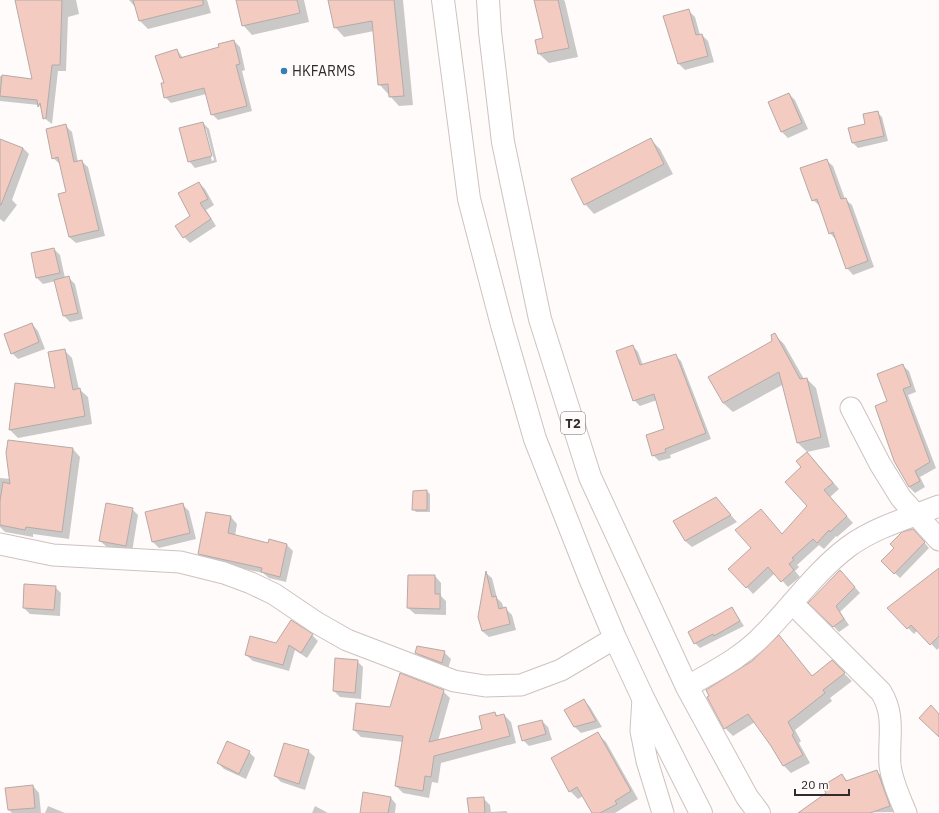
<svg xmlns="http://www.w3.org/2000/svg" width="939" height="813" font-family="'IBM Plex Sans',sans-serif">
  <style>
    .shadow { fill: #0003; fill-rule: evenodd }
    .building { fill: #f3cbc1; stroke: #b6aaa7 }
    .lines { fill: none; stroke-linecap: round; stroke-linejoin: round }
    .minor-casing { stroke: #cec2bf; stroke-width: 23 }
    .highway-casing { stroke: #cec2bf; stroke-width: 24 }
    .minor { stroke: #fff; stroke-width: 21 }
    .highway { stroke: #fff; stroke-width: 22 }
    .poi-dot { fill: #367fb3; stroke: #fefbfa; stroke-width: 1.5 }
    .labels { text-anchor: middle; dominant-baseline: central; stroke-width: 3.5; stroke-linejoin: round; paint-order: stroke }
    .shield { fill: #fefbfa; stroke: #6e6a69; stroke-width: 1 }
    .shield-label { font-size: 13px; font-weight: bold; fill: #312c2b }
    .poi-label { font-size: 14px; fill: #312c2b; stroke: #fefbfa; text-anchor: start }
  </style>
  <rect width="100%" height="100%" fill="#fefbfa"/>
  <path class="shadow" d="M16 0H76L79 14 68 17 66 71H58L52 124 44 118 43 110 39 105 0 101V76L34 80Z
    M129 0H207L211 13 148 29 140 21 136 8Z
    M237 0H304L309 22 252 35 243 25Z
    M329 0H403L413 105 399 106 379 84 374 31 344 37 335 27Z
    M535 0H564L565 2 578 57 549 63 539 54 536 41 544 39Z
    M688 10 695 17 700 35H702L708 41 714 62 685 70 679 64Z
    M234 41 240 47 245 70 242 71 252 111 218 120 212 114 206 94 171 103 165 97V83L177 50 183 58 220 48Z
    M789 94 795 100 808 129 788 138 782 132 769 103Z
    M877 112 882 117 888 141 858 148 853 143Z
    M203 123 209 129 217 162 195 168 189 161ZM204 129H206L214 160 212 161Z
    M66 126 72 132 78 162 81 161 88 167 105 236 76 243 69 237 67 192 60 164 53 158Z
    M0 140 23 148 29 154 12 200 17 205 4 222 0 219Z
    M651 140 660 149 673 174 594 214 585 204Z
    M826 160 833 166 845 199 852 205 874 267 853 275 847 268 836 240 830 233 820 206 813 200Z
    M199 183 205 189 214 205 206 210 216 226 190 243 184 237 192 216Z
    M54 249 60 255 65 278 68 277 75 284 83 319 70 322 64 316 56 281 43 284 37 278Z
    M32 324 38 331 45 349 18 359 12 353Z
    M775 335 784 344 804 379H807L816 388 830 447 807 452 798 443 784 384 733 412 723 403 773 341Z
    M633 346 638 352 643 365 675 355 681 361 711 439 670 455 671 458 659 461 653 455 665 430 657 400 640 406 634 400Z
    M64 350 72 358 79 389 88 397 92 424 18 438 10 430 16 384 57 390Z
    M903 366 909 371 916 392 908 395 936 468 920 477 925 487 915 493 909 487 889 402Z
    M73 449 80 457 69 539 33 534V537L5 532 0 527V478L11 479Z
    M813 459 839 489 830 497 853 523 837 537 836 536 824 549 819 545 797 565 799 567 795 571 800 577 788 587 775 573 753 594 730 569 782 535 808 506Z
    M427 491 430 494V512H416L413 509 414 492Z
    M183 505 189 511 196 539 159 548 153 542Z
    M722 505 737 522 692 547 685 541Z
    M132 509 138 515 132 552 107 547 100 541Z
    M207 513 231 517 237 524 235 536 269 545H287L293 551 286 582 269 578 263 573 206 560 199 554Z
    M918 535 929 548 900 578 882 561 895 548Z
    M939 569V648L937 650 918 630 914 634 908 628Z
    M486 573 492 578 497 598 502 603 504 609H506L512 615 516 630 489 637 482 631Z
    M435 576 441 583V596L446 601V615L415 614 408 608Z
    M845 576 860 593 840 612 849 625 839 632 810 602Z
    M55 587 61 593 60 616 30 614 24 608Z
    M732 608 744 626 700 648 695 643Z
    M312 635 318 641 307 658 295 650 289 671 253 661 246 655 276 644Z
    M779 637 813 677 832 662 852 681 830 698 832 701 795 730 801 741 799 743 810 763 791 773 784 766 755 722 733 736 725 728 753 662Z
    M444 652 451 659 448 669 423 659 416 653Z
    M357 661 363 667 361 699 340 697 334 691Z
    M443 691 450 698 438 741 483 729 495 713 499 717 504 715 511 722 516 743 441 763 438 783 432 782 429 798 403 793 396 786 403 742 361 737 354 730 391 708Z
    M584 700 590 707 602 727 581 733 574 726Z
    M542 721 548 727 552 740 529 746 523 740Z
    M598 734 606 742 638 799 615 813H593L583 796 578 799 570 791Z
    M308 751 315 757 305 790 281 782 275 776Z
    M249 752 255 758 246 779 224 769 218 763Z
    M876 771 883 777 896 812 808 813 842 776 848 781Z
    M33 786 39 793 41 813H12L9 810 6 789Z
    M390 797 396 804 395 813H371Z
    M483 798 490 805 491 812 506 811 508 813H470Z
    M48 806 65 813H45Z
    M315 806 328 813H312Z"/>
  <path class="building" d="M15 0H62L60 65H52L46 118 43 119 40 103 38 107 37 100 0 96 2 75 32 79Z
    M133 0H203V5L139 21Z
    M236 0H297L300 13 242 26Z
    M328 0H394L404 96 389 97 388 84 378 85 372 21 334 28Z
    M534 0H558L569 48 538 54 535 40 543 38Z
    M689 9 696 35 702 34 708 56 678 64 663 16Z
    M234 40 240 64 236 65 247 106 211 115 204 88 164 98 161 83H164L155 56 177 49 180 58 219 47 218 44Z
    M789 93 802 123 781 132 768 102Z
    M878 111 884 136 852 143 848 128 865 124 863 114Z
    M203 122 212 156 188 162 179 128Z
    M66 124 74 162 82 160 99 230 69 237 58 194 66 192 58 157 52 159 46 129Z
    M651 138 664 164 584 205 571 179Z
    M0 139 23 148 1 205H0Z
    M827 159 841 199 846 198 868 261 846 269 833 232 829 234 817 199 812 201 800 168Z
    M199 182 208 199 200 203 211 219 183 238 175 226 190 216 178 193Z
    M54 248 60 273 36 278 31 253Z
    M69 276 78 313 63 316 54 280Z
    M32 323 39 342 11 354 4 334Z
    M775 333 800 379 807 378 821 437 797 443 779 372 723 403 708 377 772 341 771 335Z
    M633 345 640 365 676 354 706 433 665 449 666 452 652 456 646 435 664 429 654 394 633 401 616 351Z
    M65 349 73 390 80 388 85 416 9 430 15 383 55 388 48 352Z
    M903 364 911 386 903 389 930 462 915 471 920 481 909 487 894 461 875 406 887 401 877 374Z
    M8 440 73 448 62 532 26 527 25 530 0 525V501L3 482 10 484 6 453Z
    M807 452 833 483 824 490 847 516 830 532 829 530 817 543 813 539 792 558 794 560 789 564 794 570 781 582 768 567 746 588 728 569 751 548 735 530 761 509 782 534 807 506 785 482 801 467 796 461Z
    M427 490V510H412L413 491Z
    M716 497 731 515 685 541 673 521Z
    M106 503 133 508 126 546 99 541Z
    M183 503 190 533 152 542 145 512Z
    M206 512 231 516 228 533 268 543 269 539 287 544 280 577 261 572 262 568 198 554Z
    M913 529 925 542 894 574 881 561 894 548 890 544 902 532Z
    M939 568V636L930 645 911 625 907 629 887 608Z
    M840 570 855 587 836 606 844 619 833 627 808 603Z
    M486 571 492 597 496 596 499 609 506 607 510 624 482 631 478 617Z
    M408 575H435V594H440V609L407 608Z
    M24 584 56 586 54 610 23 608Z
    M732 607 740 621 714 636 713 634 694 644 688 632Z
    M291 620 313 634 301 653 289 645 283 665 245 655 250 636 276 643Z
    M779 635 812 676 832 660 845 673 823 690 825 693 788 722 794 733 792 735 803 755 783 766 771 746 748 714 724 729 707 697 709 696 706 690 752 661Z
    M417 646 445 651 442 663 415 653Z
    M335 658 358 660 355 693 333 691Z
    M400 673 444 690 429 742 482 729 479 716 495 712 496 716 504 714 510 736 434 756 431 777 425 776 423 791 395 786 403 736 353 730 356 703 390 707Z
    M584 699 596 721 574 727 564 710Z
    M931 705 939 714V737L919 718Z
    M542 720 546 734 522 741 518 726Z
    M598 732 631 791 615 801 617 804 600 813H592L577 787 569 792 551 758Z
    M227 741 250 751 239 774 217 763Z
    M284 743 309 750 299 784 274 776Z
    M877 770 890 806 870 813H798L826 793 822 786 842 774 846 781Z
    M33 785 35 808 8 810 5 788Z
    M363 792 391 797 388 813H360Z
    M484 797 485 813H469L467 798Z"/>
  <g class="lines">
    <g class="minor-casing">
      <path id="minor" d="M851 408 880 464 901 498 939 540
        M0 544 53 555 180 562 224 573 251 583 274 594 317 623 347 640 454 681 485 686 521 685 561 670 615 638
        M792 603 881 692C896 716 888 739 890 765 892 782 900 798 906 813
        M687 687C712 672 741 658 762 636 791 607 815 572 848 547 875 527 909 518 939 506
        M643 698 641 731 647 761 663 813"/>
    </g>
    <g class="highway-casing">
      <path id="highway" d="M443 0 469 199 502 325 535 439 589 576 615 638 643 698 701 813
        M488 0 490 32 503 142 540 319 590 477 687 687 747 797 759 813"/>
    </g>
    <use href="#minor" class="minor"/>
    <use href="#highway" class="highway"/>
  </g>
  <circle class="poi-dot" cx="284" cy="71" r="4"/>
  <g class="labels">
    <rect class="shield" x="561" y="412" width="24" height="22" rx="3"/>
    <g class="shield-label">
      <text x="573" y="423">T2</text>
    </g>
    <g class="poi-label">
      <text x="292" y="71">HKFARMS</text>
    </g>
  </g>
  <path d="M795 789v6h54v-6" fill="none" stroke="#312c2b" stroke-width="2"/>
  <text x="801" y="789" font-size="12" fill="#312c2b" stroke="#fefbfa" stroke-width="3" paint-order="stroke">20 m</text>
</svg>
